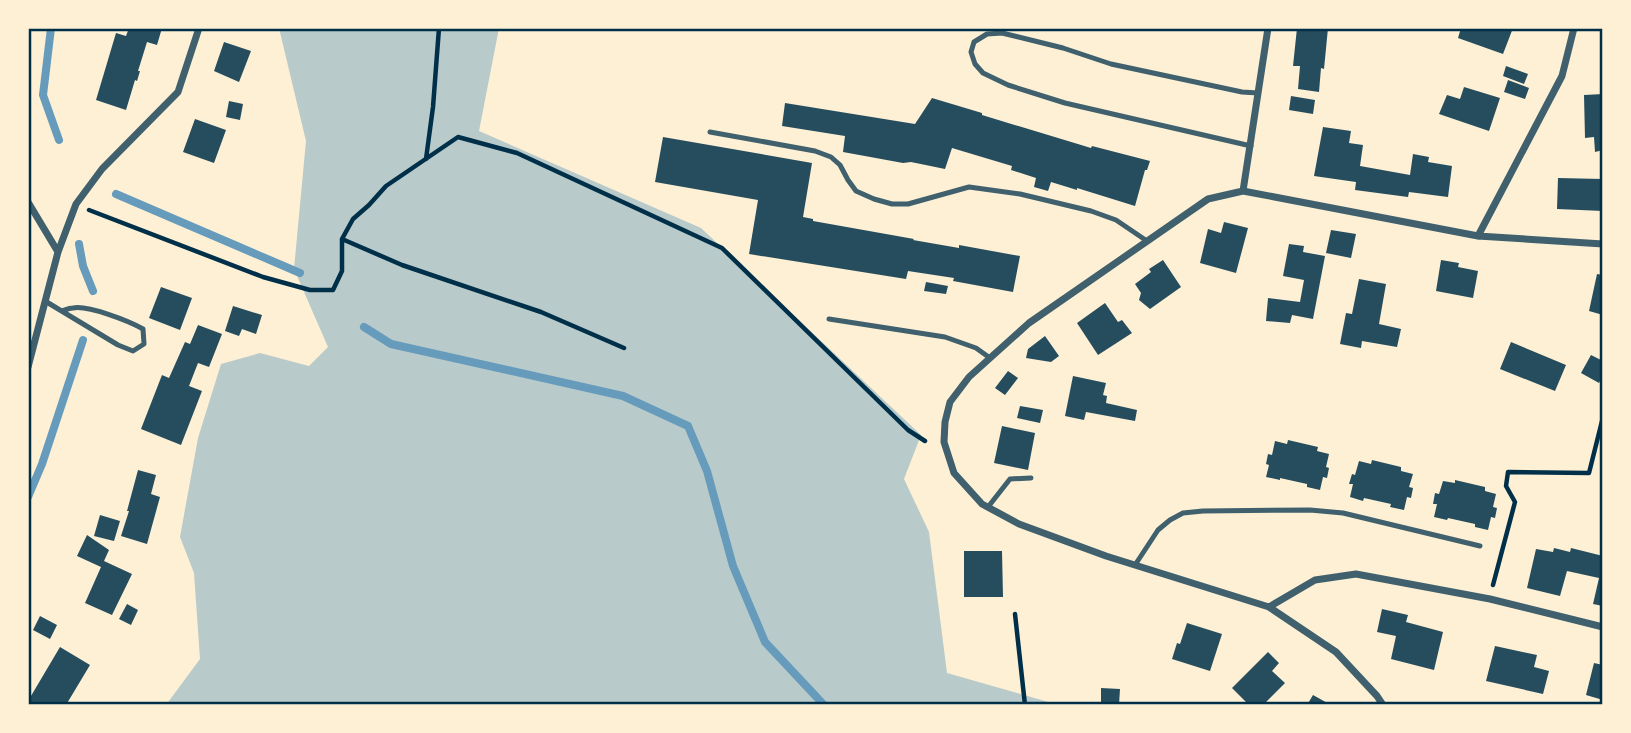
<svg xmlns="http://www.w3.org/2000/svg" width="1631" height="733" font-family="'IBM Plex Sans',sans-serif">
  <style>
    .green { fill: #b9caca }
    .lines { fill: none; stroke-linecap: round; stroke-linejoin: round }
    .stream { stroke: #669bbc; stroke-width: 8 }
    .building { fill: #264d5e }
    .path { stroke: #003049; stroke-width: 4.5 }
    .service { stroke: #3f606c; stroke-width: 5 }
    .minor { stroke: #3f606c; stroke-width: 7 }
    .neatline { fill: none; stroke: #003049; stroke-width: 2.5 }
  </style>
  <rect width="100%" height="100%" fill="#fdf0d5"/>
  <path class="green" d="M279 28H499L479 131 701 228 921 435 904 479 929 532 947 673 1059 705H166L200 659 194 573 180 537 198 438 221 364 260 353 309 366 328 347 294 269 306 141Z"/>
  <g class="lines">
    <path class="stream" d="M51 28 43 95 59 140
      M116 194 300 273
      M79 244 83 266 93 291
      M364 327 391 344 623 396 688 426 707 471 733 566 765 642 824 705
      M28 497 42 464 83 340"/>
  </g>
  <path class="building" d="M129 28H162L157 45 147 42 138 71H140L137 81 135 80 126 110 96 100 116 33 126 36Z
    M1297 28H1328L1324 69 1321 68 1319 92 1298 89 1300 66H1293Z
    M1461 28H1513L1503 54 1458 38Z
    M224 42 251 51 239 82 214 71Z
    M1506 66 1528 74 1524 84 1503 76Z
    M1508 80 1529 88 1525 99 1504 92Z
    M1464 87 1500 98 1489 131 1439 114 1447 95 1460 99Z
    M1603 94V150L1595 152 1594 137 1585 138 1584 95Z
    M1291 96 1315 100 1313 114 1289 110Z
    M932 98 982 113V115L1091 148 1092 146 1150 161 1147 170H1145L1135 206 1077 188V190L1051 182 1048 191 1034 187 1036 178 1011 170 1012 166 952 148 945 169 911 162 903 163 843 152 845 136 782 126 785 103 915 124Z
    M229 101 243 104 240 120 226 117Z
    M195 119 226 130 214 163 183 152Z
    M1323 127 1351 131 1349 143 1363 145 1360 166 1410 175 1413 154 1429 157 1428 162 1452 166 1448 197 1409 192 1408 197 1355 190 1356 182 1314 176Z
    M663 137 812 163 803 217 813 219V221L914 239 913 240 959 248V245L1020 256 1013 292 953 281 954 278 908 271 906 279 749 254 758 200 655 182Z
    M1558 178 1603 179V211L1557 209Z
    M1224 222 1248 228 1236 273 1200 263 1208 229 1221 233Z
    M1331 230 1356 234 1351 258 1326 253Z
    M1289 244 1304 246 1303 252 1325 256 1313 319 1292 315 1290 323 1266 321 1268 298 1300 302 1304 280 1283 276Z
    M1163 260 1181 287 1150 309 1139 300 1141 293 1135 284 1151 272 1149 269Z
    M1441 260 1459 263 1458 267 1478 271 1473 298 1436 291Z
    M1597 274 1603 275V315L1589 311Z
    M1359 279 1386 284 1379 324 1401 329 1397 347 1362 341 1361 348 1340 344 1346 313 1352 314Z
    M926 282 948 286 946 294 924 291Z
    M161 287 192 298 180 330 149 318Z
    M1105 303 1118 322 1122 320 1132 333 1098 355 1077 323Z
    M233 306 262 315 256 334 242 329 239 336 225 331Z
    M198 325 222 334 209 367 198 363 189 386 202 391 181 445 141 429 162 375 169 378 185 342 190 344Z
    M1045 336 1059 356 1051 362 1026 358 1028 349Z
    M1511 342 1566 365 1555 391 1500 369Z
    M1591 355 1603 361V375L1599 383 1581 373Z
    M1008 371 1018 378 1005 395 995 388Z
    M1073 376 1106 383 1103 395 1107 396 1106 403 1137 410 1135 421 1086 412 1084 420 1065 416Z
    M1020 406 1043 410 1040 423 1017 418Z
    M1002 426 1035 433 1028 470 994 463Z
    M1288 440 1318 447 1317 451 1329 454 1326 467 1329 468 1327 478 1323 477 1320 490 1307 487V484L1280 478V480L1266 477 1269 465 1266 464 1268 454 1272 455 1275 441 1287 444Z
    M1372 460 1401 467V471L1413 474 1409 487 1413 488 1411 498 1407 497 1404 510 1390 507 1391 504 1364 498 1363 501 1350 497 1353 484H1349L1352 474 1355 475 1359 461 1371 464Z
    M138 470 156 475 151 494 160 497 147 544 121 536 129 511H127Z
    M1455 480 1485 487V491L1496 494 1493 507 1497 508 1495 518 1491 517 1488 530 1475 527V524L1448 518 1447 520 1434 517 1437 504H1433L1435 493 1439 494 1443 481 1455 483Z
    M100 515 120 521 114 541 94 536Z
    M87 535 109 550 104 561 132 574 112 615 85 603 101 567 77 556Z
    M1554 548 1570 552 1571 548 1603 556V606L1593 604 1599 578 1567 571 1560 596 1527 588 1536 549 1553 552Z
    M964 551H1002L1003 597H964Z
    M127 604 138 610 131 625 119 619Z
    M1382 609 1408 615 1406 622 1443 632 1434 670 1391 659 1396 636 1377 632Z
    M40 616 57 625 50 639 33 630Z
    M1187 623 1222 634 1210 671 1172 659 1177 643 1180 644Z
    M1495 646 1537 655 1534 667 1549 671 1543 694 1486 681Z
    M60 647 90 665 66 705H28V701Z
    M1268 652 1279 663 1272 671 1285 683 1263 705H1249L1232 688Z
    M1594 663 1603 665V700L1586 695Z
    M1101 688 1120 689 1119 705H1101Z
    M1313 695 1331 705H1307Z"/>
  <g class="lines">
    <path class="path" d="M426 159 433 107 439 28
      M89 210 263 277 310 290H333L342 271V239L402 265 541 312 624 348
      M342 239 353 219 369 205 386 186 458 137 517 153 722 248 908 430 925 441
      M1493 585 1515 502 1506 486 1508 472 1589 473 1603 417
      M1015 614 1025 705"/>
    <path class="service" d="M710 132 815 151 831 157 840 165 848 180 856 191 874 199 892 204H908L969 187 1020 194 1091 211 1116 220 1147 241
      M1251 146 1065 103 1008 85 983 73 975 64 971 52 974 42 987 34 1002 33 1063 48 1111 64 1242 92 1258 93
      M45 301 118 345 133 351 144 344 143 329C129 321 88 305 73 308 69 308 65 310 62 311
      M829 319 945 337 976 348 990 358
      M988 507 1010 479 1031 478
      M1135 565 1158 530 1170 520 1183 513 1203 511 1310 510 1343 513 1480 546"/>
    <path class="minor" d="M1243 191 1268 28
      M28 202 58 252
      M1478 236 1562 76 1574 28
      M28 367 58 252 76 204 102 169 178 92 199 28
      M1269 607 1315 580 1356 574 1490 599 1603 627
      M1383 705 1377 696 1336 652 1269 607 1106 556 1019 524 982 504 954 473 944 442 945 422 950 402 969 377 1029 323 1208 199 1243 191 1478 236 1603 244"/>
  </g>
  <rect width="1631" height="733" fill="none" stroke="#fdf0d5" stroke-width="60"/>
  <rect x="30" y="30" width="1571" height="673" class="neatline"/>
</svg>
